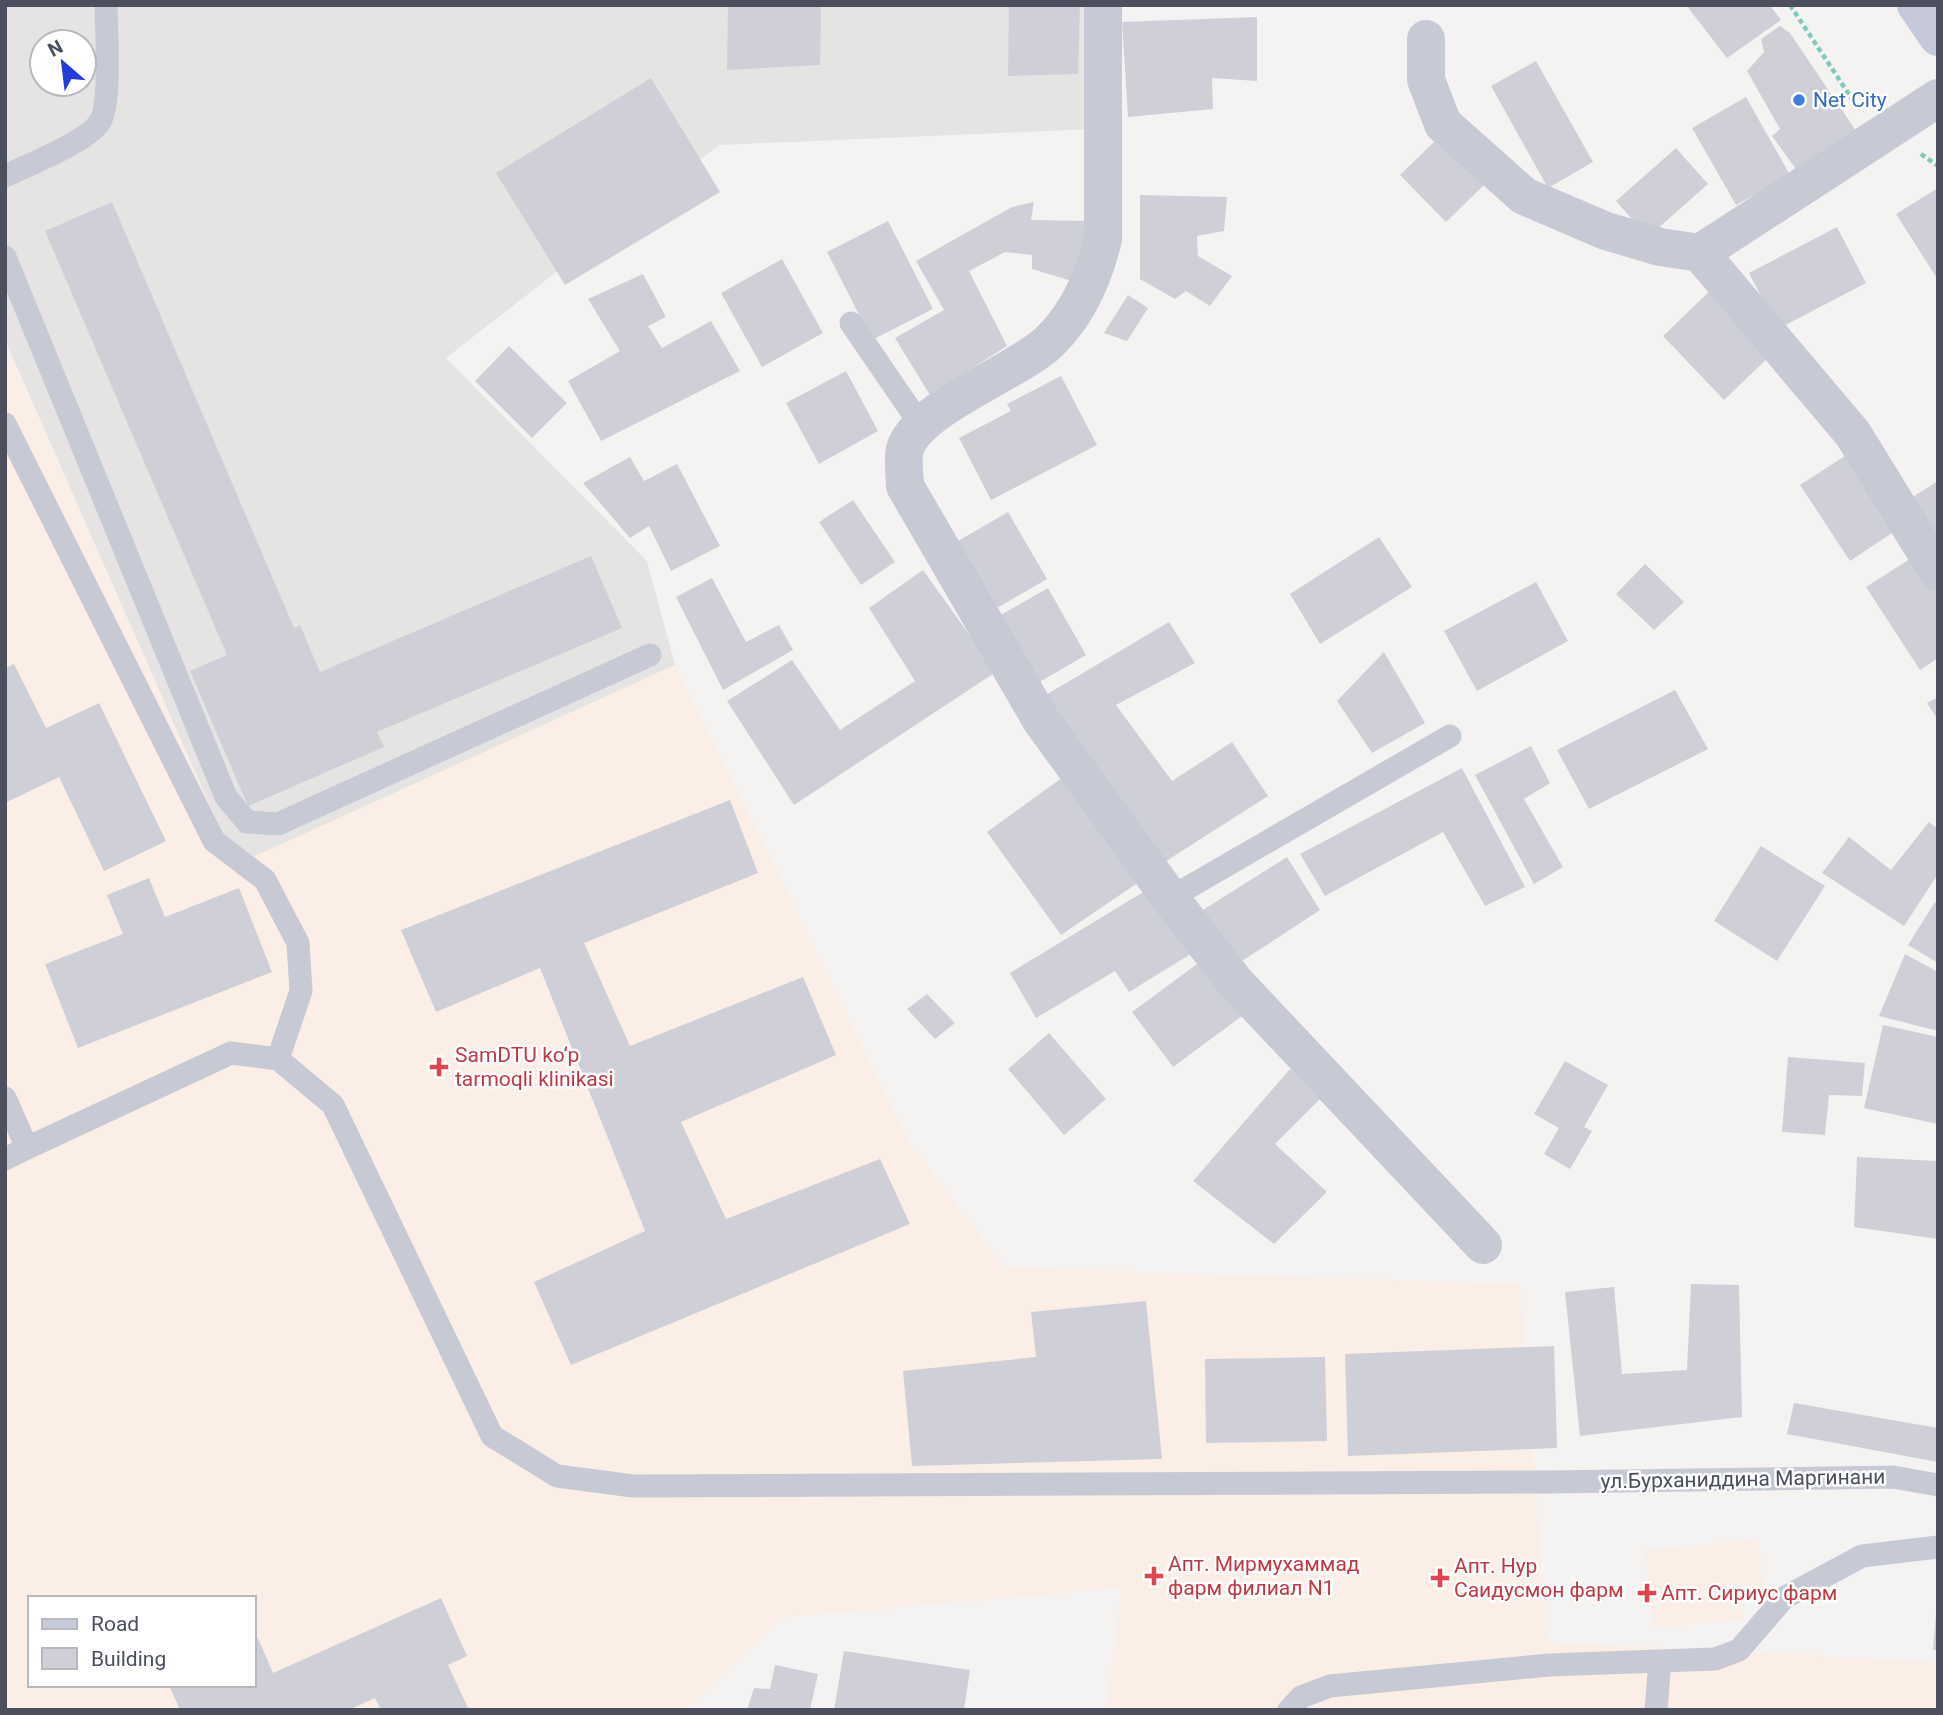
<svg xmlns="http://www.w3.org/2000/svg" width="1943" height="1715" font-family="Roboto,sans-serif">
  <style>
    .education { fill: #e5e4e3; fill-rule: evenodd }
    .medical { fill: #faeee6; fill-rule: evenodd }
    .building { fill: #cfd0d7 }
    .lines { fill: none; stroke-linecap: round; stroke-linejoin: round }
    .path { stroke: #7ecabd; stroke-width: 4.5; stroke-dasharray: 5 3.5; stroke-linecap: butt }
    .service { stroke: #c7cad5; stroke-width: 23 }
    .minor { stroke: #c7cad5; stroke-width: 38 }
    .secondary { stroke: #c6c9d9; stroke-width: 38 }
    .shop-dot { fill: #3f7fe0; stroke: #fff; stroke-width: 2.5 }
    .health-dot { fill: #e0444e; stroke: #fff; stroke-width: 2.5 }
    .labels { text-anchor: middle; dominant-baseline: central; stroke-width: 5; stroke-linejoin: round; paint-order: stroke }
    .shop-label { font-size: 21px; fill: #366cbe; stroke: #fff; text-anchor: start }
    .health-label { font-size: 21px; fill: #be3a42; stroke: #fff; text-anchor: start }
    .street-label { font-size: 21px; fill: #4b4f5e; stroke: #fff }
  </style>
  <rect width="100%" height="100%" fill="#f4f3f2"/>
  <path class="education" d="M5 5H1102L1096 129 719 145 446 358 647 561 675 665 236 865 5 340ZM42 42H84V84H42Z"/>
  <path class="medical" d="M5 343 236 865 675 665 911 1145 1004 1268 1520 1284 1547 1642 1938 1662V1710H1106L1122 1588 784 1617 685 1710H5ZM30 1598H254V1685H30Z
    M1758 1540 1764 1588 1740 1586 1743 1620 1653 1627 1645 1550Z"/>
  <path class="building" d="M728 5H821L820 65 727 70Z
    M1009 5H1080L1078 74 1008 76Z
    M1686 5H1770L1781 20 1727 58Z
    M1257 17V81L1212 78 1213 109 1128 117 1122 22Z
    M1780 26 1790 33 1856 131 1798 172 1772 136 1780 129 1747 71 1764 52 1761 39Z
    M1536 61 1593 162 1548 188 1491 86Z
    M651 78 720 192 565 285 496 173Z
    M1746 97 1790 175 1736 205 1692 128Z
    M1439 137 1485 184 1446 222 1400 175Z
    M1676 148 1708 184 1648 237 1616 201Z
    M1938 188V280L1896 214Z
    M1140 195 1227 197 1224 231 1197 236 1198 256 1232 276 1210 306 1186 291 1175 299 1140 279Z
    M112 202 294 628 300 625 320 672 591 556 622 628 377 732 384 747 248 806 190 671 227 655 45 231Z
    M1034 202 1031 220 1089 221 1075 282 1032 269V255L1005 252 969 271 1007 346 930 395 895 338 944 310 916 261 1012 207Z
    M888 221 933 309 872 340 827 252Z
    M1837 227 1866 283 1778 329 1749 273Z
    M782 259 823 333 762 367 721 293Z
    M643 274 666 317 648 326 662 348 711 321 740 371 601 441 568 381 620 351 588 299Z
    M1715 286 1776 350 1724 400 1663 336Z
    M1128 295 1148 308 1127 341 1104 333Z
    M509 346 567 403 532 438 475 381Z
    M846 371 878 431 819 464 786 403Z
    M1061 376 1097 445 991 500 959 438 1011 411 1007 404Z
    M1851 452 1901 527 1850 561 1800 485Z
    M630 457 644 481 677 464 720 546 671 571 649 526 630 538 583 483Z
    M1938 481V545L1908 500Z
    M853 500 895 562 861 585 819 522Z
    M1008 512 1047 579 997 608 958 541Z
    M1379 537 1412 587 1320 644 1290 594Z
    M1913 557 1938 595V658L1920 670 1866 587Z
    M1645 564 1684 602 1654 630 1616 594Z
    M923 570 996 672 794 805 727 701 792 660 840 730 915 681 869 608Z
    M712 578 746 642 779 625 793 650 723 690 676 597Z
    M1536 582 1568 641 1477 691 1444 631Z
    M1048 588 1086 655 1036 684 997 617Z
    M1169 622 1195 663 1116 705 1172 781 1232 742 1268 796 1157 867 1044 696Z
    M1384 652 1425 723 1372 753 1337 701Z
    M14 664 46 728 99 703 166 841 104 871 59 777 5 803V668Z
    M1675 690 1708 749 1589 809 1557 750Z
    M1938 697V720L1927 703Z
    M1531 746 1550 783 1524 799 1563 867 1534 884 1475 775Z
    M1462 768 1525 887 1485 906 1443 832 1325 896 1300 854Z
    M1063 777 1142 880 1061 935 987 832Z
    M730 800 758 873 584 943 630 1046 803 977 836 1055 681 1122 726 1219 880 1159 910 1224 571 1365 534 1282 645 1231 540 968 436 1012 401 930Z
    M1929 822 1938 829V874L1904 926 1822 873 1849 837 1891 870Z
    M1761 846 1825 886 1777 961 1714 921Z
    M1287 857 1320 910 1239 963 1198 913Z
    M149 878 165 917 239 888 272 972 78 1048 45 964 123 934 107 895Z
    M1150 888 1194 952 1129 992 1115 971 1036 1018 1010 973Z
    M1935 902 1938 904V963L1908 945Z
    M1905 954 1938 972V1031L1879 1016Z
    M1201 961 1242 1016 1173 1067 1132 1012Z
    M927 994 955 1023 935 1039 907 1009Z
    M1883 1025 1938 1037V1124L1864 1108Z
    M1049 1033 1106 1099 1064 1135 1008 1069Z
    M1788 1057 1865 1063 1862 1096 1829 1095 1825 1135 1782 1132Z
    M1565 1061 1608 1085 1584 1127 1592 1131 1570 1169 1544 1154 1559 1128 1534 1114Z
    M1290 1069 1323 1096 1275 1144 1327 1192 1274 1244 1193 1181Z
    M1857 1157 1938 1161V1239L1854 1227Z
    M1691 1284 1739 1285 1742 1417 1580 1436 1565 1292 1614 1287 1622 1374 1687 1370Z
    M1146 1301 1162 1459 912 1466 903 1371 1036 1357 1031 1312Z
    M1554 1346 1557 1448 1348 1456 1345 1354Z
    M1325 1357 1327 1441 1206 1443 1205 1359Z
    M1794 1403 1938 1428V1462L1787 1434Z
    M441 1598 467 1656 448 1665 469 1710H381L375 1698 349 1710H180L169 1685H254V1640L258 1638 273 1673Z
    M1936 1613H1938V1650H1933Z
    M844 1651 970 1670 964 1710H834Z
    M775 1665 818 1674 810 1710H747L754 1688 770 1689Z"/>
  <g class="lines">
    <path class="path" d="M1790 5 1856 105
      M1921 154 1938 166"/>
    <path class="service" d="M5 176C28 165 86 142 99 123 112 107 106 29 106 5
      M5 257 226 797 247 822 278 824 650 655
      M851 323 920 424
      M5 424 214 841 265 880 298 943 301 991 278 1059
      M1170 898 1450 736
      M5 1098 27 1148 231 1053 278 1059 333 1105 492 1436 557 1476 633 1486 1548 1482 1893 1477 1938 1485
      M5 1159 27 1148
      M1289 1710 1301 1697 1330 1686 1549 1665 1715 1659 1739 1650 1784 1598 1862 1556 1938 1547
      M1656 1710 1660 1661"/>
    <path class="minor" d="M1103 5V239C1094 277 1078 314 1049 342 1018 372 917 408 905 449 902 459 905 475 905 486L1041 720 1170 898 1235 982 1483 1245
      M1426 39V80L1443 124 1524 196 1606 231 1660 247 1700 253
      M1938 98 1700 253 1853 434 1938 572"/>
    <path class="secondary" d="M1916 5 1938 37"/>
  </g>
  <circle class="shop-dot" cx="1799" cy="100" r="7"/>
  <g class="health-dot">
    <path d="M435.5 1056.5h7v7h7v7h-7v7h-7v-7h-7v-7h7z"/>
    <path d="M1150.5 1565.5h7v7h7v7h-7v7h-7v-7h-7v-7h7z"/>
    <path d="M1436.5 1567.5h7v7h7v7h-7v7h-7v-7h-7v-7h7z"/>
    <path d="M1643.5 1582.5h7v7h7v7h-7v7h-7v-7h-7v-7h7z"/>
  </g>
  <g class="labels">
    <g class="shop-label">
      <text x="1813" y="100">Net City</text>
    </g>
    <g class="health-label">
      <text x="455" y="1055">SamDTU ko‘p<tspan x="455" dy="24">tarmoqli klinikasi</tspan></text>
      <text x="1168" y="1564">Апт. Мирмухаммад<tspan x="1168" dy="24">фарм филиал N1</tspan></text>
      <text x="1454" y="1566">Апт. Нур<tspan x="1454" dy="24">Саидусмон фарм</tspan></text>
      <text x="1661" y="1593">Апт. Сириус фарм</text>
    </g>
    <g class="street-label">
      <text transform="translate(1743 1479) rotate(-1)">ул.Бурханиддина Маргинани</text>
    </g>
  </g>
  <rect width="1943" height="1715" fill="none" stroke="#4b4f5e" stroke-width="14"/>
  <rect x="28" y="1596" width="228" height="91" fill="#ffffff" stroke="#b7b9bf" stroke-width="2"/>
  <rect x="42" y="1619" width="35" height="10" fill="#c6c9d9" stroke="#b7b9bf" stroke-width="2"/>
  <text x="91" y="1631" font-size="21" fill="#4b4f5e">Road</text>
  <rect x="42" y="1648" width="35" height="21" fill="#cfd0d7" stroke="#b7b9bf" stroke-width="2"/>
  <text x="91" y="1666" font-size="21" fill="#4b4f5e">Building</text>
  <g transform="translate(63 63) rotate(332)"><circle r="33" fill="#ffffff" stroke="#b7b9bf" stroke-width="2"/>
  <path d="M0-5L12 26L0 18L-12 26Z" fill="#263bda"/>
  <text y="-10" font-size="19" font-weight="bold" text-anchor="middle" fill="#4b4f5e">N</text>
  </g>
</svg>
